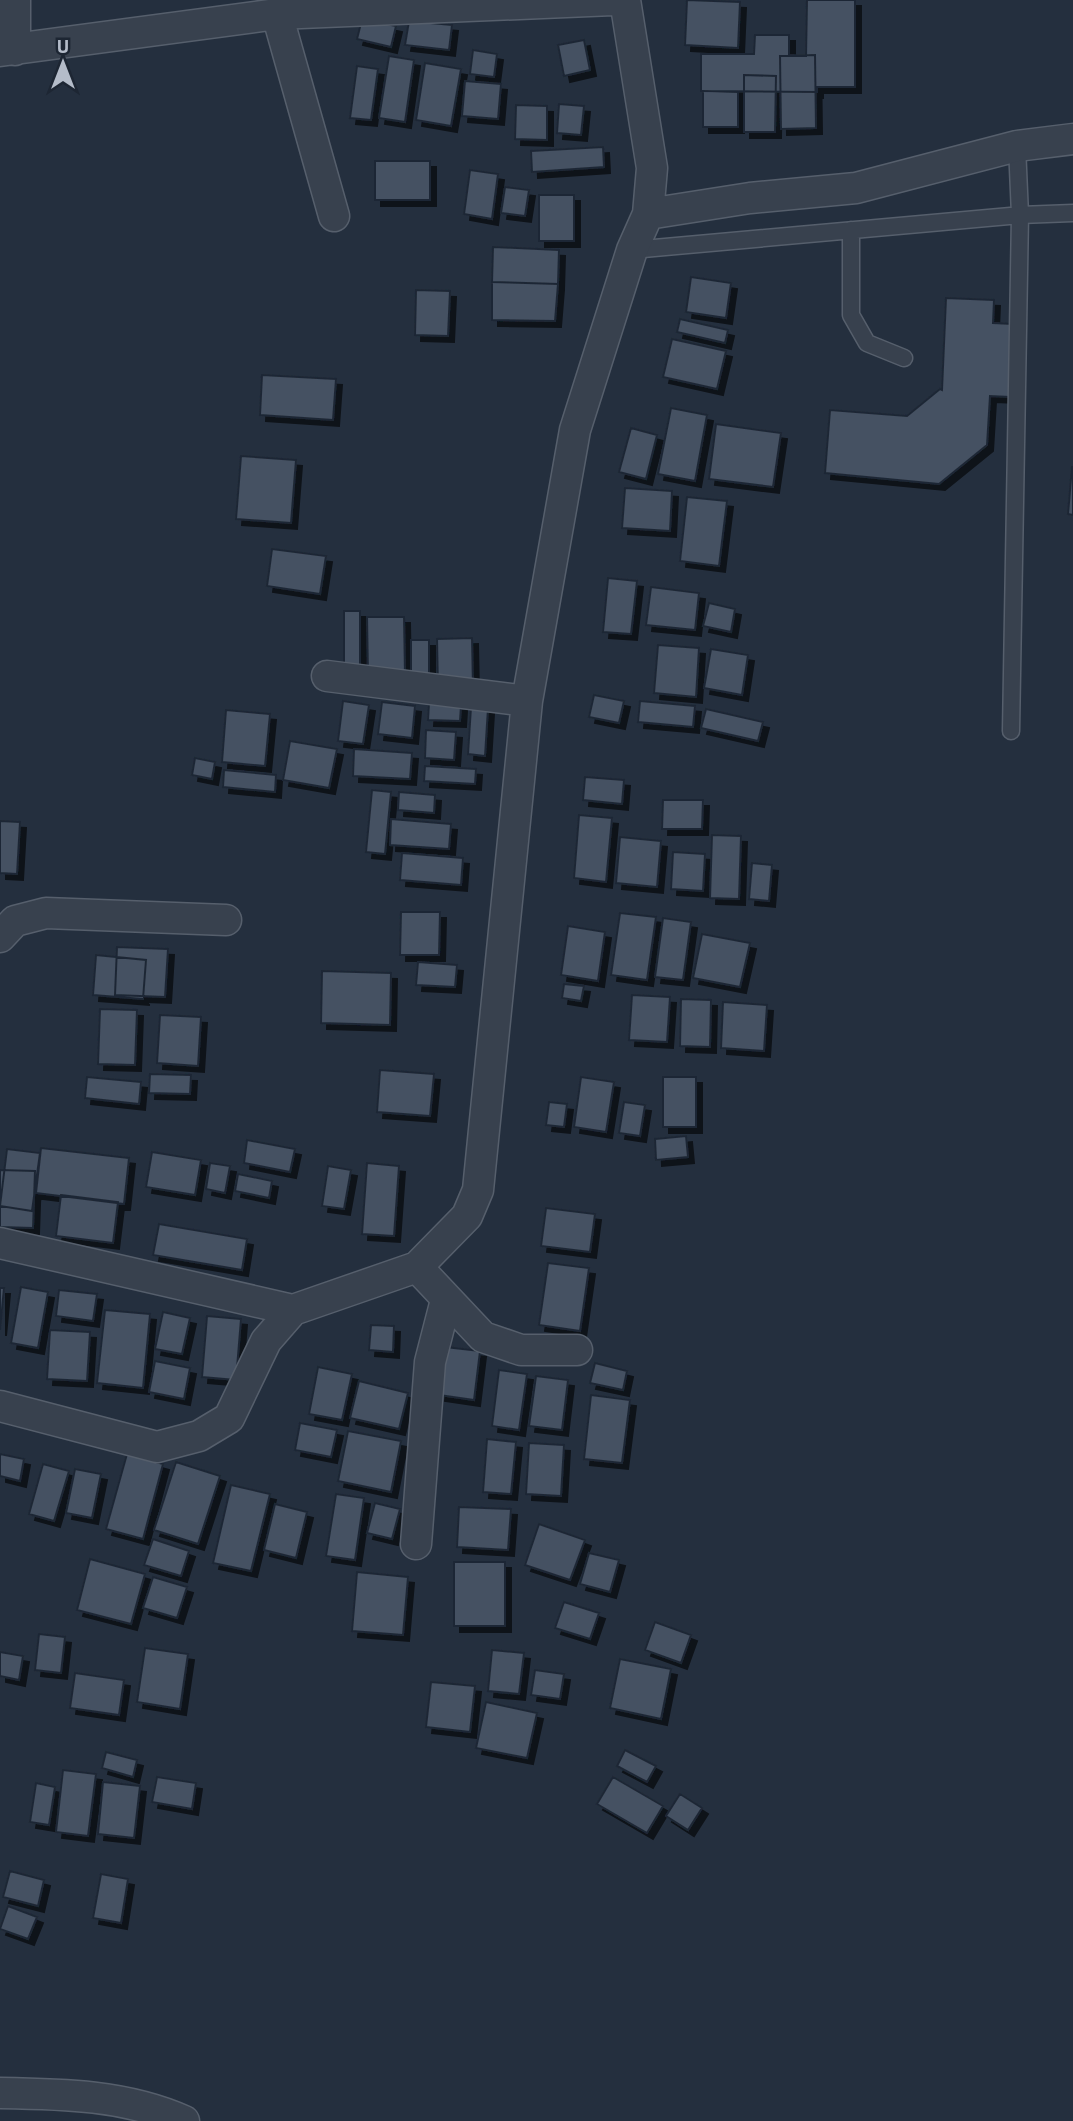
<svg xmlns="http://www.w3.org/2000/svg" width="1073" height="2121" font-family="'Titillium Web',sans-serif">
  <style>
    .building { fill: #455162; stroke: #1f2835; stroke-width: 2; filter: url(#shadow) }
    .lines { fill: none; stroke-linecap: round; stroke-linejoin: round }
    .service-casing { stroke: #565f6c; stroke-width: 19 }
    .minor-casing { stroke: #565f6c; stroke-width: 33 }
    .service { stroke: #38414e; stroke-width: 16 }
    .minor { stroke: #38414e; stroke-width: 30 }
  </style>
  <defs>
    <filter id="shadow"><feDropShadow dx="6" dy="6" stdDeviation="0" flood-color="#0009"/></filter>
  </defs>
  <rect width="100%" height="100%" fill="#242f3e"/>
  <path class="building" d="M687 0 740 2 738 48 685 45Z
    M807 0H855V87H817V92L701 91V54H754L755 35H789V55L806 56Z
    M362 19 396 26 391 47 357 39Z
    M409 21 452 25 449 50 405 45Z
    M584 40 590 70 564 76 558 45Z
    M473 50 497 54 494 77 470 74Z
    M815 55 816 128 781 129 780 56Z
    M389 56 414 60 405 122 379 118Z
    M425 63 461 69 451 126 416 120Z
    M357 66 378 69 371 120 350 118Z
    M744 75 776 76 775 132H744Z
    M465 81 501 84 498 119 462 116Z
    M703 91 738 92V127H703Z
    M559 104 584 106 581 135 557 133Z
    M516 105 547 106V140L515 139Z
    M603 147 604 167 532 172 531 151Z
    M375 161H430V200H375Z
    M470 170 498 174 492 219 464 214Z
    M505 187 529 190 525 216 501 213Z
    M539 195H574V241H539Z
    M493 247 559 250 558 284 492 282Z
    M691 277 731 283 726 318 686 312Z
    M492 282 558 284 555 321 492 320Z
    M416 290 450 291 448 336 415 335Z
    M946 298 994 300 993 323 1014 324 1010 397 990 396 987 445 939 484 825 473 830 410 907 416 940 389 942 390Z
    M680 319 728 330 725 343 677 332Z
    M672 339 726 351 717 389 663 377Z
    M262 375 336 379 333 420 260 415Z
    M671 408 707 415 695 481 658 474Z
    M716 424 781 433 773 487 709 479Z
    M631 428 657 435 646 479 619 472Z
    M241 456 296 460 291 523 236 519Z
    M1072 467H1073V515L1068 514Z
    M625 488 672 491 670 531 622 528Z
    M687 497 727 501 719 566 680 561Z
    M272 549 326 556 320 594 267 586Z
    M608 578 637 581 631 634 603 632Z
    M651 587 699 593 695 630 646 625Z
    M709 603 735 609 731 632 703 626Z
    M344 611H360V669H344Z
    M367 617H404L405 674H368Z
    M472 638 473 688 438 689 437 639Z
    M411 640H429V681H411Z
    M658 645 699 648 696 697 654 693Z
    M711 649 748 655 742 695 704 688Z
    M594 695 624 701 619 723 589 717Z
    M343 701 369 705 363 744 338 741Z
    M640 701 695 706 693 727 638 722Z
    M382 702 415 706 412 738 378 734Z
    M429 703 461 705 460 721 428 720Z
    M471 707 488 708 485 756 468 754Z
    M706 709 763 722 758 741 701 728Z
    M226 710 270 714 265 766 222 762Z
    M426 730 456 732 454 760 425 758Z
    M290 741 337 749 329 788 283 780Z
    M354 749 412 753 410 779 353 776Z
    M195 758 215 762 212 779 192 775Z
    M425 766 476 769 475 784 424 781Z
    M224 770 276 775 275 792 223 787Z
    M585 777 624 780 622 804 583 800Z
    M372 790 391 792 385 854 366 852Z
    M399 792 435 795 434 813 398 810Z
    M663 800H703L702 829H662Z
    M579 815 612 818 606 882 574 878Z
    M391 819 451 824 449 849 390 845Z
    M0 821 20 822 17 874 0 873Z
    M712 835 741 836 739 899 710 898Z
    M620 837 661 841 657 887 616 883Z
    M673 852 705 854 703 891 671 889Z
    M402 853 463 858 461 885 400 880Z
    M752 863 772 865 769 901 749 899Z
    M401 912H440L439 955H400Z
    M620 913 656 917 647 980 611 975Z
    M663 918 691 922 683 980 655 977Z
    M568 926 605 932 598 981 561 975Z
    M702 934 750 943 740 987 693 978Z
    M117 947 168 949 165 997 115 995Z
    M96 955 146 960 143 999 93 995Z
    M418 962 457 965 455 987 416 985Z
    M322 971 391 973 390 1025 321 1023Z
    M564 984 584 986 581 1001 562 998Z
    M632 995 670 997 667 1042 629 1040Z
    M681 999 711 1000 710 1047 680 1046Z
    M723 1002 767 1005 764 1051 721 1048Z
    M100 1009 137 1010 135 1065 98 1064Z
    M160 1015 201 1017 198 1066 157 1063Z
    M380 1070 434 1074 430 1116 377 1112Z
    M150 1074 191 1075 190 1094 149 1093Z
    M87 1077 141 1082 139 1104 85 1098Z
    M581 1077 614 1082 606 1132 574 1127Z
    M663 1077H696V1127H663Z
    M549 1102 567 1104 564 1127 546 1125Z
    M624 1102 645 1105 640 1136 619 1133Z
    M686 1136 688 1157 656 1160 655 1139Z
    M247 1140 295 1149 290 1172 244 1163Z
    M41 1148 129 1158 124 1204 36 1193Z
    M7 1149 40 1153 32 1211 0 1206Z
    M152 1152 201 1160 195 1195 146 1187Z
    M210 1163 230 1166 225 1193 206 1189Z
    M367 1163 399 1166 394 1236 362 1234Z
    M328 1166 351 1170 344 1209 322 1206Z
    M0 1170 35 1171 33 1228 0 1227Z
    M238 1174 272 1181 269 1198 235 1191Z
    M61 1195 118 1202 113 1243 56 1236Z
    M546 1208 595 1214 590 1252 541 1246Z
    M159 1224 247 1239 242 1270 153 1255Z
    M548 1263 589 1268 580 1331 539 1325Z
    M21 1287 48 1292 38 1348 11 1343Z
    M0 1288H4L0 1330Z
    M59 1290 97 1294 93 1321 56 1316Z
    M105 1310 150 1314 143 1388 97 1383Z
    M163 1312 190 1318 182 1354 155 1349Z
    M207 1316 241 1319 236 1380 202 1377Z
    M371 1325 394 1326 393 1352 369 1350Z
    M50 1330 90 1332 87 1381 47 1379Z
    M445 1347 480 1351 474 1400 439 1395Z
    M155 1361 190 1368 184 1399 149 1392Z
    M595 1363 627 1371 623 1390 590 1383Z
    M318 1367 352 1374 342 1420 309 1414Z
    M499 1370 527 1374 519 1430 492 1426Z
    M536 1376 568 1380 562 1430 529 1426Z
    M359 1381 408 1393 399 1429 350 1418Z
    M591 1395 630 1400 622 1463 584 1459Z
    M300 1423 337 1430 331 1457 295 1450Z
    M348 1431 401 1441 391 1492 338 1481Z
    M487 1439 516 1442 511 1494 483 1492Z
    M529 1443 564 1445 561 1496 526 1494Z
    M0 1454 24 1459 20 1481 0 1476Z
    M127 1454 163 1464 143 1539 106 1529Z
    M176 1462 220 1476 198 1544 154 1530Z
    M43 1464 69 1471 54 1521 29 1514Z
    M75 1469 101 1474 92 1518 66 1513Z
    M231 1485 270 1494 251 1571 213 1563Z
    M336 1494 364 1498 355 1560 326 1556Z
    M375 1503 400 1509 392 1539 367 1533Z
    M275 1504 307 1512 296 1558 264 1550Z
    M459 1507 511 1509 508 1550 457 1547Z
    M539 1524 585 1540 570 1580 525 1565Z
    M153 1539 189 1551 181 1576 144 1565Z
    M589 1553 619 1560 610 1592 580 1584Z
    M90 1559 145 1574 131 1624 77 1610Z
    M454 1562H505V1626H454Z
    M357 1572 408 1577 403 1635 352 1631Z
    M153 1577 187 1587 177 1618 143 1608Z
    M564 1602 599 1613 590 1639 555 1628Z
    M655 1622 691 1635 681 1663 645 1650Z
    M39 1634 65 1637 61 1673 35 1670Z
    M145 1648 188 1654 180 1709 137 1702Z
    M492 1650 524 1653 519 1694 488 1691Z
    M0 1652 23 1656 19 1680 0 1676Z
    M620 1659 671 1669 661 1719 610 1708Z
    M535 1670 564 1674 560 1699 531 1695Z
    M75 1673 124 1680 119 1715 70 1708Z
    M431 1682 475 1686 470 1732 426 1727Z
    M486 1702 537 1713 527 1758 476 1748Z
    M625 1750 656 1766 647 1782 617 1766Z
    M106 1752 137 1760 133 1777 102 1768Z
    M63 1770 96 1774 88 1836 56 1832Z
    M157 1777 196 1783 192 1809 152 1802Z
    M613 1777 663 1806 647 1833 597 1804Z
    M103 1782 140 1786 134 1838 98 1834Z
    M36 1783 55 1787 49 1825 30 1822Z
    M680 1794 702 1808 688 1830 666 1816Z
    M10 1871 44 1880 38 1906 3 1897Z
    M101 1874 128 1879 121 1923 93 1918Z
    M8 1906 37 1917 28 1939 0 1929Z"/>
  <g class="lines">
    <g class="service-casing">
      <path id="service" d="M851 230V315L867 343 904 358
        M632 250 1020 215 1073 213
        M1011 731 1020 215 1017 146"/>
    </g>
    <g class="minor-casing">
      <path id="minor" d="M15 0V50
        M277 14 334 216
        M0 51 277 14 613 0
        M648 214 750 198 856 188 1017 146 1073 139
        M327 676 527 701
        M0 937 15 921 46 913 226 920
        M0 1243 293 1310
        M417 1267 483 1337 521 1350H577
        M0 1406 157 1447 199 1436 229 1418 266 1341 293 1310 417 1267 467 1216 478 1190 527 701 575 430 632 250 648 214 652 168 625 0
        M416 1544 430 1362 446 1300
        M0 2093C63 2094 126 2095 184 2121"/>
    </g>
    <use href="#service" class="service"/>
    <use href="#minor" class="minor"/>
  </g>
  <g transform="translate(63 63)" stroke="#1d2633" stroke-width="5" paint-order="stroke">
  <path d="M0-5L12 26L0 18L-12 26Z" fill="#b4bcc9"/>
  <text y="-10" font-size="19" font-weight="bold" text-anchor="middle" fill="#b4bcc9">U</text>
  </g>
</svg>
